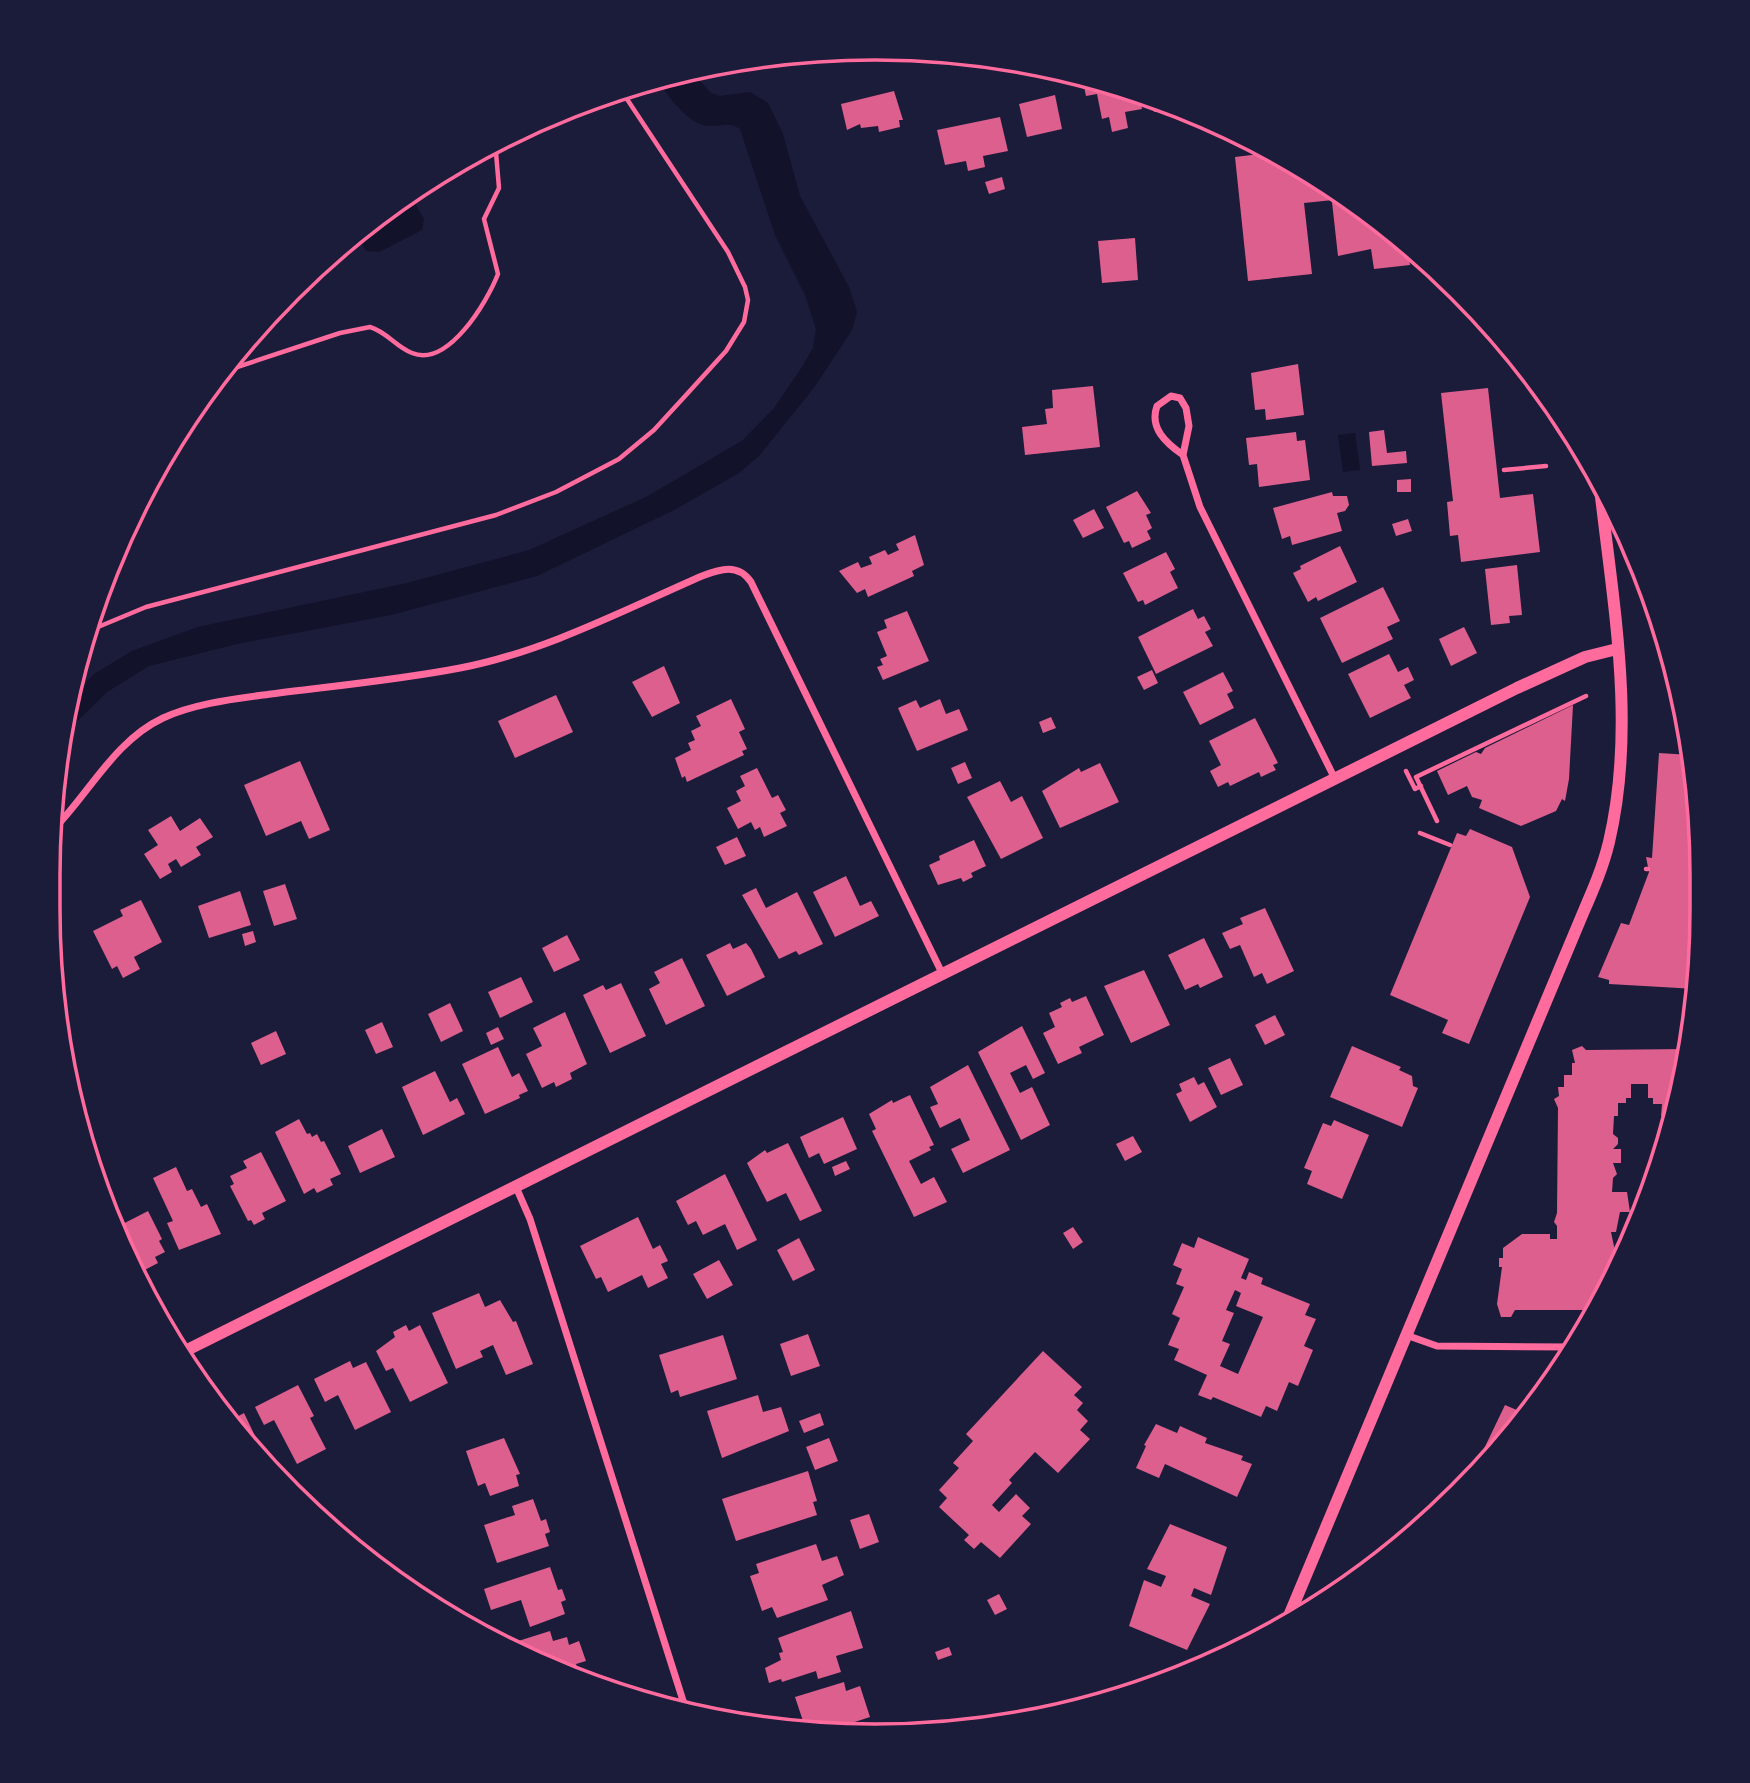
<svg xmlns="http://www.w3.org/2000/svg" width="1750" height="1783" font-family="Figtree,sans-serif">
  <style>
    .water { fill: #12122b }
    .building { fill: #dd5f8e; fill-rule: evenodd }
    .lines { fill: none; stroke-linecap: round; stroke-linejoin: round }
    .path { stroke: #ff6b9d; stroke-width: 4.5 }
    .minor { stroke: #ff6b9d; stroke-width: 7 }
    .tertiary { stroke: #ff6b9d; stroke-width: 12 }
    .rim { fill: none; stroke: #ff6b9d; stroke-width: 3.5 }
  </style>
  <rect width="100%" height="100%" fill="#1b1b3a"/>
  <path class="water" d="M691 71 711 93 720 96 750 92 768 103 783 134 800 196 849 287 857 312 852 330 816 385 759 456 739 473 674 510 537 576 391 615 237 644 149 666 107 692 61 737 71 697 94 674 132 651 198 627 407 583 529 550 648 496 743 440 774 408 802 367 813 348 816 329 805 295 775 235 740 129C728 120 717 129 703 125 683 119 667 93 655 78Z
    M410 194 424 219 422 230 379 252 366 251 356 233 371 218Z
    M1355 433 1360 470 1343 472 1338 435Z"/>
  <path class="building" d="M1082 77 1138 91 1142 109 1125 112 1128 128 1112 132 1109 117 1102 119 1097 94 1086 96Z
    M894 91 903 120H899L900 127 879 132 878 126 861 128 860 124 847 130 841 104Z
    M1055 95 1062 129 1027 137 1019 104Z
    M1151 96 1168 103 1170 109 1154 112Z
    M1000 117 1008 151 983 156 985 167 968 171 966 161 945 165 937 130Z
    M1275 152 1289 158 1407 243 1410 265 1374 269 1371 249 1338 256 1332 202 1343 199 1304 203 1312 274 1248 281 1235 157Z
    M1002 177 1005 189 989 194 985 182Z
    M1135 238 1138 280 1102 283 1098 241Z
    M1298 364 1304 415 1266 420 1265 409 1255 410 1251 373Z
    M1093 386 1100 447 1025 455 1022 427 1047 424 1045 409 1053 408 1052 390Z
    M1488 388 1500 498 1533 494 1540 552 1461 562 1458 535 1450 536 1447 502 1453 501 1441 393Z
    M1384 430 1387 453 1406 451 1407 463 1372 466 1369 432Z
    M1296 432 1297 441 1305 440 1310 480 1259 487 1257 464 1249 465 1246 438Z
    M1411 479V492H1397V480Z
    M1137 491 1151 513 1146 515 1152 528 1147 531 1151 539 1132 548 1129 541 1124 543 1106 507Z
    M1332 492 1333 496H1347L1349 505 1345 511 1337 513 1342 531 1292 545 1290 536 1282 539 1273 508Z
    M1094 509 1104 528 1083 538 1073 520Z
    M1408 519 1412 531 1396 536 1392 524Z
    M915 535 924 565 912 571 914 576 868 597 865 589 857 593 839 571 858 562 861 568 872 564 869 557 885 550 888 555 899 550 896 544Z
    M1340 546 1357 582 1318 601 1316 597 1308 602 1293 573 1301 569 1300 566Z
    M1166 552 1175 569 1170 572 1178 588 1145 605 1143 600 1138 602 1123 573Z
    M1517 565 1522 615 1509 616 1510 623 1491 625 1485 569Z
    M1383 587 1400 621 1387 627 1393 639 1342 663 1320 618Z
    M1193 609 1198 619 1204 616 1211 629 1205 632 1213 646 1156 674 1138 637Z
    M907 611 929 661 883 680 877 667 883 665 880 659 887 656 877 632 887 628 884 620Z
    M1464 627 1477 653 1451 666 1439 639Z
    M1668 645 1675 661 1678 679 1672 680Z
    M1389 654 1398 672 1408 667 1414 680 1404 685 1411 698 1370 718 1348 674Z
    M664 666 680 703 652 717 632 682Z
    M1152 670 1158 683 1144 690 1137 677Z
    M1223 672 1233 691 1227 694 1234 708 1200 725 1183 692Z
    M556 695 573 732 515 758 498 721Z
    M731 699 745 729 739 732 747 749 742 751 744 755 687 782 685 776 682 778 675 758 691 750 688 743 695 740 691 731 701 726 696 716Z
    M940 699 946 714 959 709 968 730 917 751 898 708 916 700 920 708Z
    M1573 705 1569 779 1565 801 1562 799 1556 811 1521 826 1479 808 1482 800 1472 797 1467 786 1448 795 1437 771 1476 752 1481 754 1485 748Z
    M1051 717 1056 728 1043 733 1039 722Z
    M1255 718 1278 763 1273 765 1276 770 1261 777 1259 772 1230 786 1228 782 1218 787 1210 771 1221 765 1209 741Z
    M1659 753 1690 755 1701 821 1696 989 1609 984V980L1598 977 1621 923 1629 925 1649 872 1646 857 1652 858Z
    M300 761 330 830 309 839 301 821 266 836 244 785Z
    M965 762 972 778 958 784 951 768Z
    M1100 763 1119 802 1060 828 1042 791 1079 768 1081 772Z
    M757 768 772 798 778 795 786 810 780 813 787 826 764 837 760 827 755 830 751 822 738 829 727 808 741 801 736 791 745 786 740 776Z
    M1000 781 1011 802 1022 796 1043 838 1001 859 967 797Z
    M171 816 180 831 200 818 213 837 196 847 201 855 181 867 176 859 168 864 172 872 160 879 144 854 158 845 148 830Z
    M1470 829 1512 847 1530 897 1469 1044 1442 1033 1448 1020 1390 995 1457 833 1466 836Z
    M737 837 746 856 725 865 716 847Z
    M974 840 986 866 971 873 973 877 963 882 961 878 938 885 929 865 940 860 939 856Z
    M846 876 860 906 871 901 879 916 835 937 813 892Z
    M285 884 297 919 274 926 263 891Z
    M756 888 766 908 797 892 823 944 799 955 796 951 779 959 742 895Z
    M240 891 251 925 209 938 198 906Z
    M141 900 162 942 134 957 140 969 123 978 117 966 112 969 93 931 123 916 120 910Z
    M1265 908 1294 971 1267 984 1262 973 1254 977 1240 945 1230 949 1222 933 1243 924 1240 918Z
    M253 931 256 942 245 946 242 934Z
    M567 935 580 960 554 972 542 948Z
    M1204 938 1223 977 1200 988 1198 984 1185 990 1168 955Z
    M730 943 733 949 746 943 751 949 765 977 727 996 706 955Z
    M682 958 705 1006 666 1025 649 989 660 983 654 972Z
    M1144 970 1170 1025 1131 1043 1104 986Z
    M521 977 533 1002 500 1018 488 992Z
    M621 983 646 1036 610 1053 583 995 603 985 606 990Z
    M1086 996 1104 1035 1079 1047 1082 1053 1058 1064 1043 1033 1055 1027 1049 1013 1062 1007 1060 1003 1070 998 1072 1002Z
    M450 1003 463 1031 441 1042 428 1014Z
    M565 1012 587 1064 570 1073 572 1079 556 1087 554 1082 542 1088 526 1054 542 1046 533 1028Z
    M1275 1015 1285 1035 1265 1045 1255 1025Z
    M382 1022 393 1047 376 1054 365 1030Z
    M1022 1026 1045 1073 1033 1079 1026 1065 1010 1073 1020 1093 1032 1087 1050 1125 1021 1140 978 1052Z
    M498 1027 504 1039 491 1045 486 1033Z
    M276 1031 286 1054 261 1065 251 1043Z
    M1352 1046 1401 1067 1399 1070 1412 1076 1413 1086 1418 1088 1402 1127 1330 1097Z
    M1582 1046 1586 1050 1688 1049 1661 1163H1658L1659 1149H1665L1661 1144 1665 1116H1661L1662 1104H1653V1098H1648V1084H1631V1098H1626V1103H1618V1116H1614L1613 1134 1618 1138V1144L1613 1149H1621V1163H1613L1617 1174 1613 1178 1612 1192H1627L1630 1212H1620L1616 1232H1611L1615 1251 1624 1252 1595 1315H1592V1310H1515L1511 1317H1501L1497 1304 1502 1267H1499V1258H1503V1248L1522 1234H1550V1239H1557V1226L1554 1222 1557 1213 1558 1108 1554 1099 1559 1096 1558 1087H1564V1075H1572V1063H1575L1572 1050Z
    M498 1047 512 1077 519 1073 528 1091 519 1095 520 1098 485 1114 462 1064Z
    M1230 1058 1243 1085 1221 1095 1208 1068Z
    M968 1065 1010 1150 963 1173 951 1149 970 1140 960 1118 940 1128 930 1107 938 1104 930 1087Z
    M435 1071 450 1102 457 1098 465 1114 423 1135 402 1087Z
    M1194 1077 1198 1085 1204 1082 1217 1107 1190 1122 1176 1094 1182 1091 1179 1084Z
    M910 1095 934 1145 929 1147 931 1150 909 1161 921 1184 934 1177 947 1202 914 1217 872 1131 876 1129 869 1114 892 1100 893 1103Z
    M843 1117 857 1149 824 1164 819 1153 809 1158 800 1137Z
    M299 1119 307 1134 310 1133 312 1137 317 1134 321 1142 324 1141 341 1174 330 1179 333 1185 317 1193 314 1188 304 1194 275 1132Z
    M1334 1120 1369 1135 1342 1199 1307 1184 1312 1171 1304 1168 1323 1123 1331 1126Z
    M382 1129 395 1157 360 1173 348 1146Z
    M1133 1136 1142 1152 1125 1161 1116 1144Z
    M788 1143 822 1211 800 1221 786 1193 767 1202 747 1163 765 1150 767 1153Z
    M261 1152 286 1201 262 1213 265 1219 254 1225 251 1220 248 1221 230 1186 234 1184 230 1176 247 1168 243 1161Z
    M846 1161 850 1169 835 1176 832 1167Z
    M176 1167 187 1191 192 1189 201 1207 207 1204 221 1234 179 1250 167 1223 173 1221 153 1178Z
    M725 1174 757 1240 737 1250 725 1224 703 1235 696 1221 688 1225 676 1201Z
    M148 1211 162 1239 159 1241 165 1252 155 1257 158 1263 137 1274 113 1229Z
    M638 1217 653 1249 660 1245 668 1261 661 1264 668 1278 648 1288 642 1275 608 1292 601 1277 596 1279 580 1246Z
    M1073 1227 1083 1242 1073 1249 1063 1233Z
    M1198 1237 1249 1259 1241 1278 1246 1280 1249 1272 1263 1278 1261 1284 1310 1304 1305 1315 1316 1319 1304 1346 1313 1350 1298 1386 1289 1382 1277 1411 1266 1406 1261 1417 1213 1397 1211 1400 1198 1395 1207 1375 1174 1360 1179 1349 1168 1345 1180 1318 1172 1314 1184 1287 1176 1284 1182 1269 1173 1265 1182 1243 1194 1248ZM1235 1290 1241 1293 1236 1306 1263 1317 1238 1374 1220 1366 1230 1344 1222 1341 1234 1313 1226 1310Z
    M799 1238 815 1270 793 1281 777 1250Z
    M719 1260 733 1285 707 1299 693 1274Z
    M479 1293 485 1307 500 1300 513 1322 516 1321 533 1364 506 1375 493 1345 480 1351 483 1357 456 1369 432 1313Z
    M406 1325 409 1331 420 1325 448 1383 410 1402 393 1368 386 1371 376 1351 395 1337 393 1332Z
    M808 1334 820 1366 791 1376 780 1344Z
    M723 1335 737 1379 680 1397 678 1390 671 1393 659 1355Z
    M1043 1351 1082 1387 1074 1395 1083 1403 1077 1410 1088 1421 1080 1430 1090 1439 1058 1473 1035 1452 1009 1480 1012 1483 992 1505 999 1512 1016 1494 1030 1508 1022 1516 1031 1524 1000 1558 981 1542 974 1549 964 1540 969 1535 939 1507 947 1498 939 1490 959 1468 953 1463 973 1441 966 1434Z
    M350 1361 353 1368 366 1362 391 1412 355 1430 338 1395 325 1402 314 1379Z
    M298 1385 314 1416 310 1418 326 1449 297 1464 274 1420 264 1425 255 1407Z
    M758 1395 763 1412 781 1407 789 1431 722 1458 707 1411Z
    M1505 1405 1526 1414 1492 1459 1481 1455Z
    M244 1413 256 1438 248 1443 226 1416 230 1414 233 1419Z
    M820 1413 824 1425 804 1433 799 1421Z
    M1156 1424 1177 1433 1180 1426 1207 1438 1205 1443 1243 1456 1241 1460 1252 1464 1237 1497 1165 1464 1159 1478 1136 1468 1146 1446 1144 1445Z
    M504 1438 520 1474 516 1475 519 1486 490 1496 485 1483 478 1486 466 1451Z
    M829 1438 838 1461 815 1470 806 1447Z
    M808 1471 817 1501 813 1502 817 1515 736 1541 722 1499Z
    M533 1499 541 1521 546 1519 550 1532 545 1534 549 1546 497 1563 484 1525 515 1515 512 1506Z
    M869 1514 879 1542 860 1549 850 1520Z
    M1170 1524 1227 1547 1211 1595 1194 1588 1191 1596 1210 1604 1187 1650 1129 1626 1144 1580 1161 1587 1166 1576 1147 1569Z
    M816 1544 822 1561 837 1556 844 1575 822 1585 828 1600 777 1618 772 1607 762 1611 750 1576 759 1573 756 1564Z
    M550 1567 558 1590 562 1589 566 1600 561 1602 565 1614 530 1627 521 1600 491 1610 484 1589Z
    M999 1594 1007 1609 995 1615 987 1600Z
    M851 1611 863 1648 836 1656 841 1672 818 1679 816 1671 782 1682 781 1679 769 1683 765 1668 781 1660 779 1653 783 1652 778 1638Z
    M550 1631 553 1641 567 1637 569 1645 579 1641 586 1661 576 1664 579 1673 572 1675 506 1645Z
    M949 1647 952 1655 938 1660 935 1652Z
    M844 1682 846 1691 860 1686 870 1717 827 1731 806 1730 795 1697Z
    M1127 1685 1143 1687 1112 1699 1114 1688 1126 1689Z"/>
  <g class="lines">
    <path class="path" d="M222 372 340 333 370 327C387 332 396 347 412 353 448 368 487 302 498 274L484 219 499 188 495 141
      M1504 470 1546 466
      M86 632 146 607 496 515 556 492 619 459 654 430 687 394 726 351 744 322 748 300 745 287 728 252 621 90
      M1406 771 1415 789 1421 786
      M1437 821 1416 777 1586 696
      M1420 833 1450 845
      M1646 869H1648"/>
    <path class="minor" d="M1183 455C1166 443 1149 428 1157 406L1171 396 1180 398 1186 408 1189 426 1183 455 1200 507 1335 779
      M52 831C89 794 114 741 163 718 196 703 235 699 271 694 333 686 398 680 460 668 544 652 624 610 702 576 720 569 738 563 751 582L942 973
      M516 1187 530 1219 686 1710
      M1406 1335 1437 1346 1574 1347"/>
    <path class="tertiary" d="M179 1354 1517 688 1585 657 1617 649
      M1286 1623 1583 913C1593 890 1603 867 1609 842 1637 723 1612 599 1599 479"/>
  </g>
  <path d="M0 0H1750V1783H0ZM875 60H875A815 815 0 0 1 1690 875V909A815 815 0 0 1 875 1724H875A815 815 0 0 1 60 909V875A815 815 0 0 1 875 60Z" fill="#1b1b3a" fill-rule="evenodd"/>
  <path class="rim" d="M875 60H875A815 815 0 0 1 1690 875V909A815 815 0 0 1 875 1724H875A815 815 0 0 1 60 909V875A815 815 0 0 1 875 60Z"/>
</svg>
